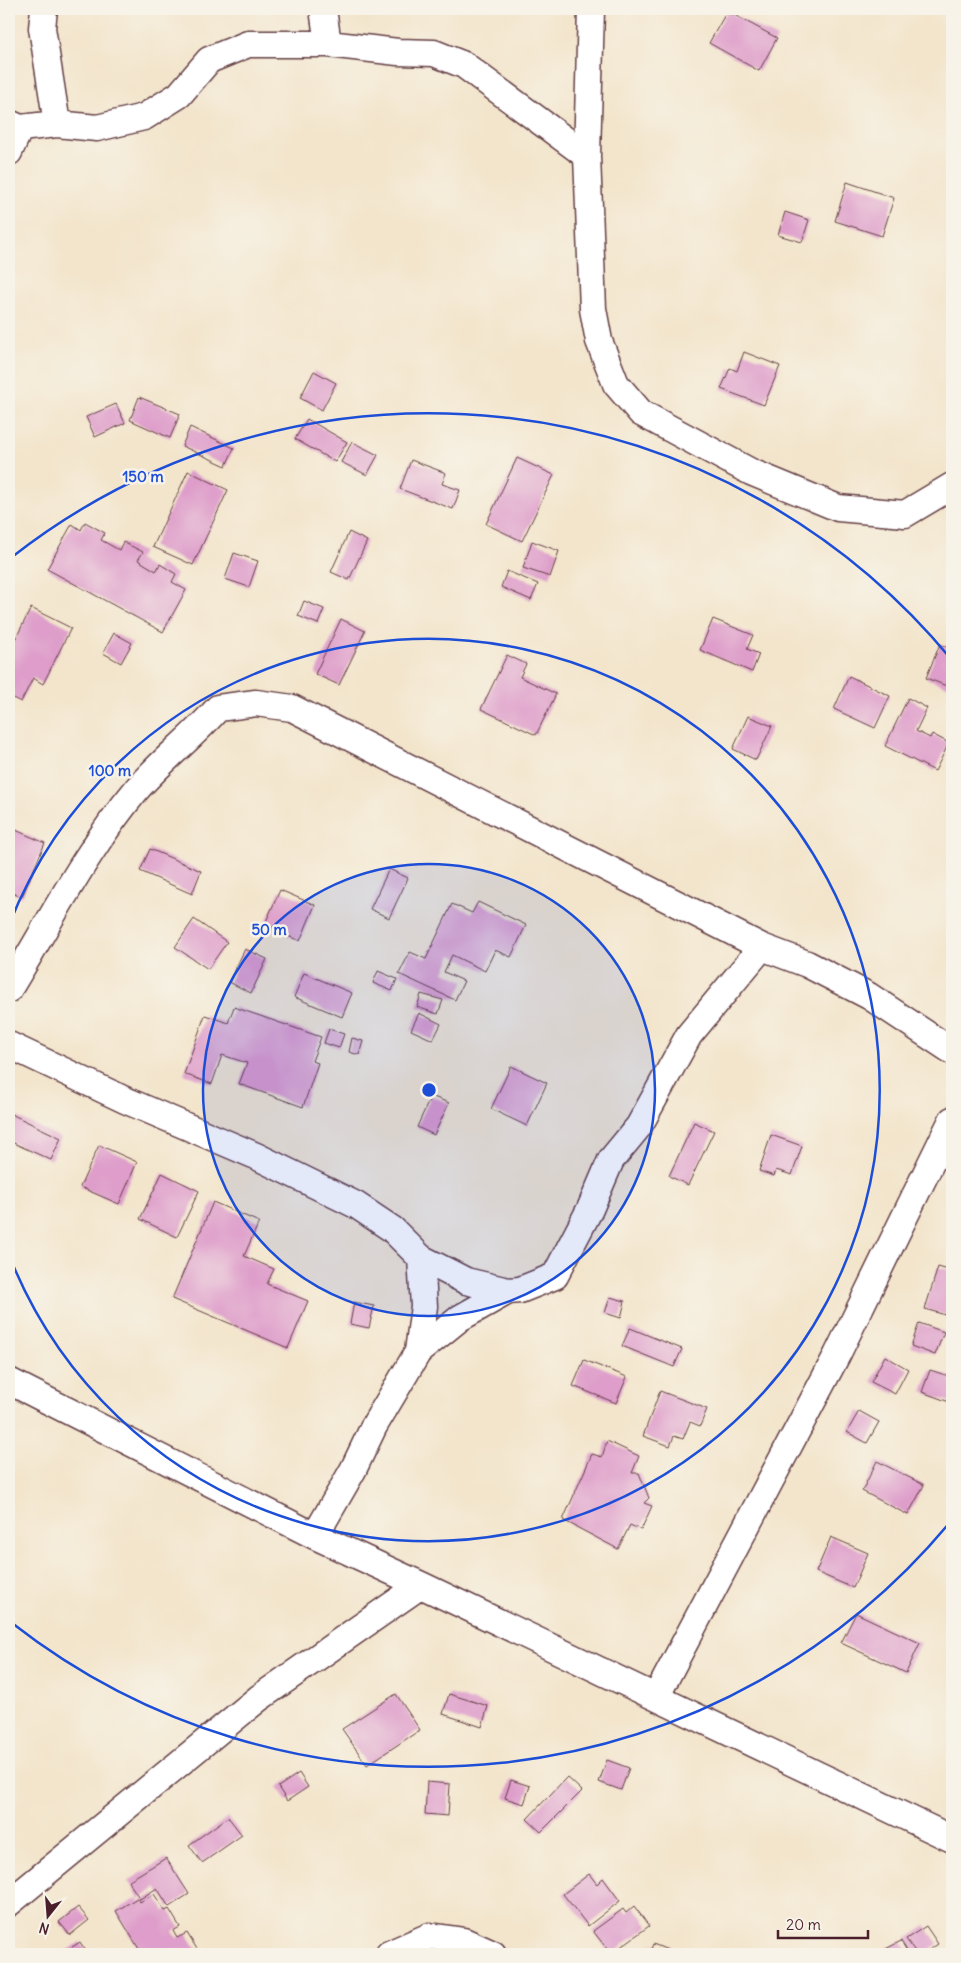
<svg xmlns="http://www.w3.org/2000/svg" width="961" height="1963" font-family="Delius,sans-serif">
  <style>
    .building { fill: #de9dca }
    .lines { fill: none; stroke-linecap: round; stroke-linejoin: round }
    .street-casing { stroke: #633d43; stroke-width: 29 }
    .street { stroke: #fff; stroke-width: 26 }
    .ring { fill: none; stroke: #1d4ed8; stroke-width: 2.5 }
    .centre { fill: #1d4ed8; stroke: #f7f3e8; stroke-width: 2.5 }
    .ring-label { font-size: 15px; text-anchor: middle; font-weight: bold; fill: #1d4ed8; stroke: #f7f3e8; stroke-width: 5; stroke-linejoin: round; paint-order: stroke }
  </style>
  <rect width="100%" height="100%" fill="#f7f3e8"/>
  <filter id="ink" filterUnits="userSpaceOnUse"><feTurbulence type="fractalNoise" baseFrequency=".02" numOctaves="2"/><feDisplacementMap in="SourceGraphic" scale="10" xChannelSelector="R" yChannelSelector="G"/><feConvolveMatrix kernelMatrix="1 2 1 2 8 2 1 2 1" color-interpolation-filters="sRGB"/></filter>
  <filter id="wash" filterUnits="userSpaceOnUse"><feTurbulence type="fractalNoise" baseFrequency=".0096" numOctaves="4" result="noise"/><feDisplacementMap in="SourceGraphic" scale="20" xChannelSelector="R" yChannelSelector="G"/><feGaussianBlur stdDeviation="1.12" result="paint"/><feColorMatrix in="noise" values="0 0 0 0 0 0 0 0 0 0 0 0 0 0 0 0 0 1.4 0 .05"/><feComposite in="paint" operator="in"/></filter>
  <g filter="url(#wash)">
    <rect width="100%" height="100%" fill="#f3e5cc"/>
    <g id="blocks">
      <path class="building" d="M727 11 777 38 759 71 709 43Z
        M847 182 894 198 882 236 835 221Z
        M785 212 809 220 802 242 778 235Z
        M744 352 780 366 764 405 721 389 730 368 737 371Z
        M314 371 336 383 322 410 300 398Z
        M139 397 180 414 170 438 130 420Z
        M116 404 125 423 95 437 86 417Z
        M307 419 347 442 335 462 295 439Z
        M190 427 234 448 226 466 182 446Z
        M352 442 378 455 367 475 341 462Z
        M517 458 554 475 522 541 486 524Z
        M411 460 446 473 442 484 460 490 453 509 400 489Z
        M188 471 228 490 193 565 153 547Z
        M85 522 105 533 101 540 119 550 123 542 143 552 138 560 156 571 160 564 176 574 172 582 186 590 163 632 47 569 72 524 81 530Z
        M349 532 367 541 349 580 331 572Z
        M532 541 559 551 550 577 523 568Z
        M234 553 258 561 249 587 225 579Z
        M507 571 538 584 531 600 501 587Z
        M304 601 324 609 318 624 298 616Z
        M31 608 71 628 43 684 33 678 21 702 9 696V657L13 649 11 648Z
        M341 619 365 631 339 685 315 674Z
        M713 619 753 635 747 649 759 654 752 672 700 650Z
        M114 633 132 643 121 663 103 653Z
        M940 644 952 649V688L926 678Z
        M507 655 526 664 520 677 556 694 536 735 481 709Z
        M849 676 890 696 875 728 834 709Z
        M908 698 927 708 916 731 930 738 932 734 949 743 935 771 885 746Z
        M748 716 772 726 756 760 733 749Z
        M9 827 45 843 22 897 9 892Z
        M150 849 201 871 192 894 140 871Z
        M389 869 408 878 389 918 370 909Z
        M280 890 315 905 300 941 264 926Z
        M478 902 526 925 511 957 495 950 485 971 452 955 444 972 464 981 455 1000 399 974 410 952 426 959 452 904 472 913Z
        M194 919 227 942 208 969 175 947Z
        M245 949 267 959 251 993 229 982Z
        M378 971 397 979 392 991 373 983Z
        M304 973 352 993 342 1017 294 997Z
        M421 994 443 1000 438 1014 417 1007Z
        M234 1007 321 1037 312 1061 318 1063 303 1107 239 1084 247 1063 222 1055 212 1084 184 1074 205 1015 228 1023Z
        M419 1013 441 1024 433 1040 411 1030Z
        M329 1029 344 1034 339 1048 324 1043Z
        M352 1038 363 1041 359 1055 349 1052Z
        M511 1066 547 1083 527 1126 491 1109Z
        M431 1096 449 1103 434 1135 417 1127Z
        M9 1113 61 1138 51 1160 9 1141Z
        M694 1122 714 1131 688 1185 669 1176Z
        M771 1135 802 1146 792 1175 776 1170 774 1176 759 1171Z
        M99 1145 137 1162 119 1204 80 1187Z
        M162 1173 199 1191 177 1237 140 1219Z
        M213 1202 259 1222 244 1256 274 1269 267 1284 308 1301 288 1348 172 1299Z
        M938 1267 952 1271V1317L925 1309Z
        M610 1297 625 1301 621 1318 605 1313Z
        M354 1302 374 1306 369 1328 350 1324Z
        M919 1323 944 1332 935 1355 911 1346Z
        M630 1328 682 1349 674 1367 622 1346Z
        M885 1356 908 1369 895 1394 871 1382Z
        M584 1360 627 1377 616 1403 573 1386Z
        M930 1370 952 1377V1403L922 1392Z
        M660 1391 707 1409 700 1426 690 1422 683 1439 674 1436 670 1446 643 1436Z
        M859 1411 879 1422 867 1443 847 1432Z
        M607 1441 639 1456 632 1473H639L649 1498 644 1503 652 1506 641 1530 630 1525 618 1549 563 1520 592 1454 602 1457Z
        M877 1461 924 1485 908 1515 862 1491Z
        M831 1537 868 1553 853 1588 816 1572Z
        M856 1613 920 1643 906 1673 841 1643Z
        M396 1694 420 1730 367 1765 342 1729Z
        M449 1694 488 1706 482 1727 443 1714Z
        M607 1760 629 1768 621 1790 599 1782Z
        M299 1773 308 1787 287 1801 278 1787Z
        M567 1777 582 1791 541 1832 527 1819Z
        M511 1780 530 1786 524 1804 505 1798Z
        M427 1782 450 1784 448 1816 425 1814Z
        M228 1817 242 1835 202 1863 189 1845Z
        M166 1858 189 1894 169 1907 157 1888 140 1899 128 1881Z
        M589 1874 597 1884 603 1878 620 1901 588 1926 563 1894Z
        M154 1894 165 1911 169 1909 180 1927 173 1931 177 1938 187 1933 197 1949 191 1953 192 1954H142L116 1911 137 1898 140 1902Z
        M634 1906 649 1926 611 1954 593 1931 623 1909 626 1913Z
        M78 1907 89 1920 70 1935 59 1922Z
        M926 1926 938 1944 923 1954H917L906 1939Z
        M901 1941 909 1954H876Z
        M80 1942 88 1954H61Z
        M653 1944 678 1954H649Z"/>
    </g>
  </g>
  <g filter="url(#ink)">
    <use href="#blocks" fill-opacity="0" stroke="#633d43" stroke-width="1"/>
    <g class="lines">
      <g class="street-casing">
        <path id="street" d="M44 9 42 28 57 124
          M323 9 328 44
          M591 9 587 156 593 309 599 341 616 384 641 413 751 472 838 508 905 514 952 486
          M9 123 20 128 57 124 97 128 144 117 179 95 209 60 248 44H328L398 52 434 53 464 65 587 156
          M9 152 20 128
          M9 989C50 922 86 850 137 789 162 760 193 737 218 708L256 703 292 708 762 947 807 964 869 996 952 1051
          M9 1045 125 1100 256 1156 356 1205 392 1229 421 1258 466 1281 508 1291 520 1290 555 1276 590 1209 611 1160 639 1126 689 1035 762 947
          M418 1352 424 1306 421 1258
          M9 1381 315 1536 421 1585 952 1839
          M315 1536 353 1470 374 1426 418 1352 460 1318 508 1291
          M656 1697 837 1355 952 1120
          M9 1903 259 1698 421 1585
          M389 1954 430 1936 464 1941 493 1954"/>
      </g>
      <use href="#street" class="street"/>
    </g>
  </g>
  <circle cx="429" cy="1090" r="226" fill="#1d4ed8" fill-opacity=".12"/>
  <g class="ring">
    <circle cx="429" cy="1090" r="226"/>
    <path d="M9 925A451 451 0 1 1 9 1255"/>
    <path d="M951 1521A677 677 0 0 1 12 1623M12 557A677 677 0 0 1 951 659"/>
  </g>
  <circle cx="429" cy="1090" r="8" class="centre"/>
  <g class="ring-label">
    <text x="143" y="482">150 m</text>
    <text x="110" y="776">100 m</text>
    <text x="269" y="935">50 m</text>
  </g>
  <rect width="961" height="1963" fill="none" stroke="#f7f3e8" stroke-width="30"/>
  <g transform="translate(48 1916) rotate(197)" stroke="#f7f3e8" stroke-width="4" paint-order="stroke">
  <path d="M0-4L9 19L0 12L-9 19Z" fill="#4a1f2b"/>
  <text y="-8" font-size="14" font-weight="bold" text-anchor="middle" fill="#4a1f2b">N</text>
  </g>
  <path d="M778 1930v8h90v-8" fill="none" stroke="#4a1f2b" stroke-width="2.5"/>
  <text x="786" y="1930" font-size="15" fill="#4a1f2b" stroke="#f7f3e8" stroke-width="4" paint-order="stroke">20 m</text>
</svg>
